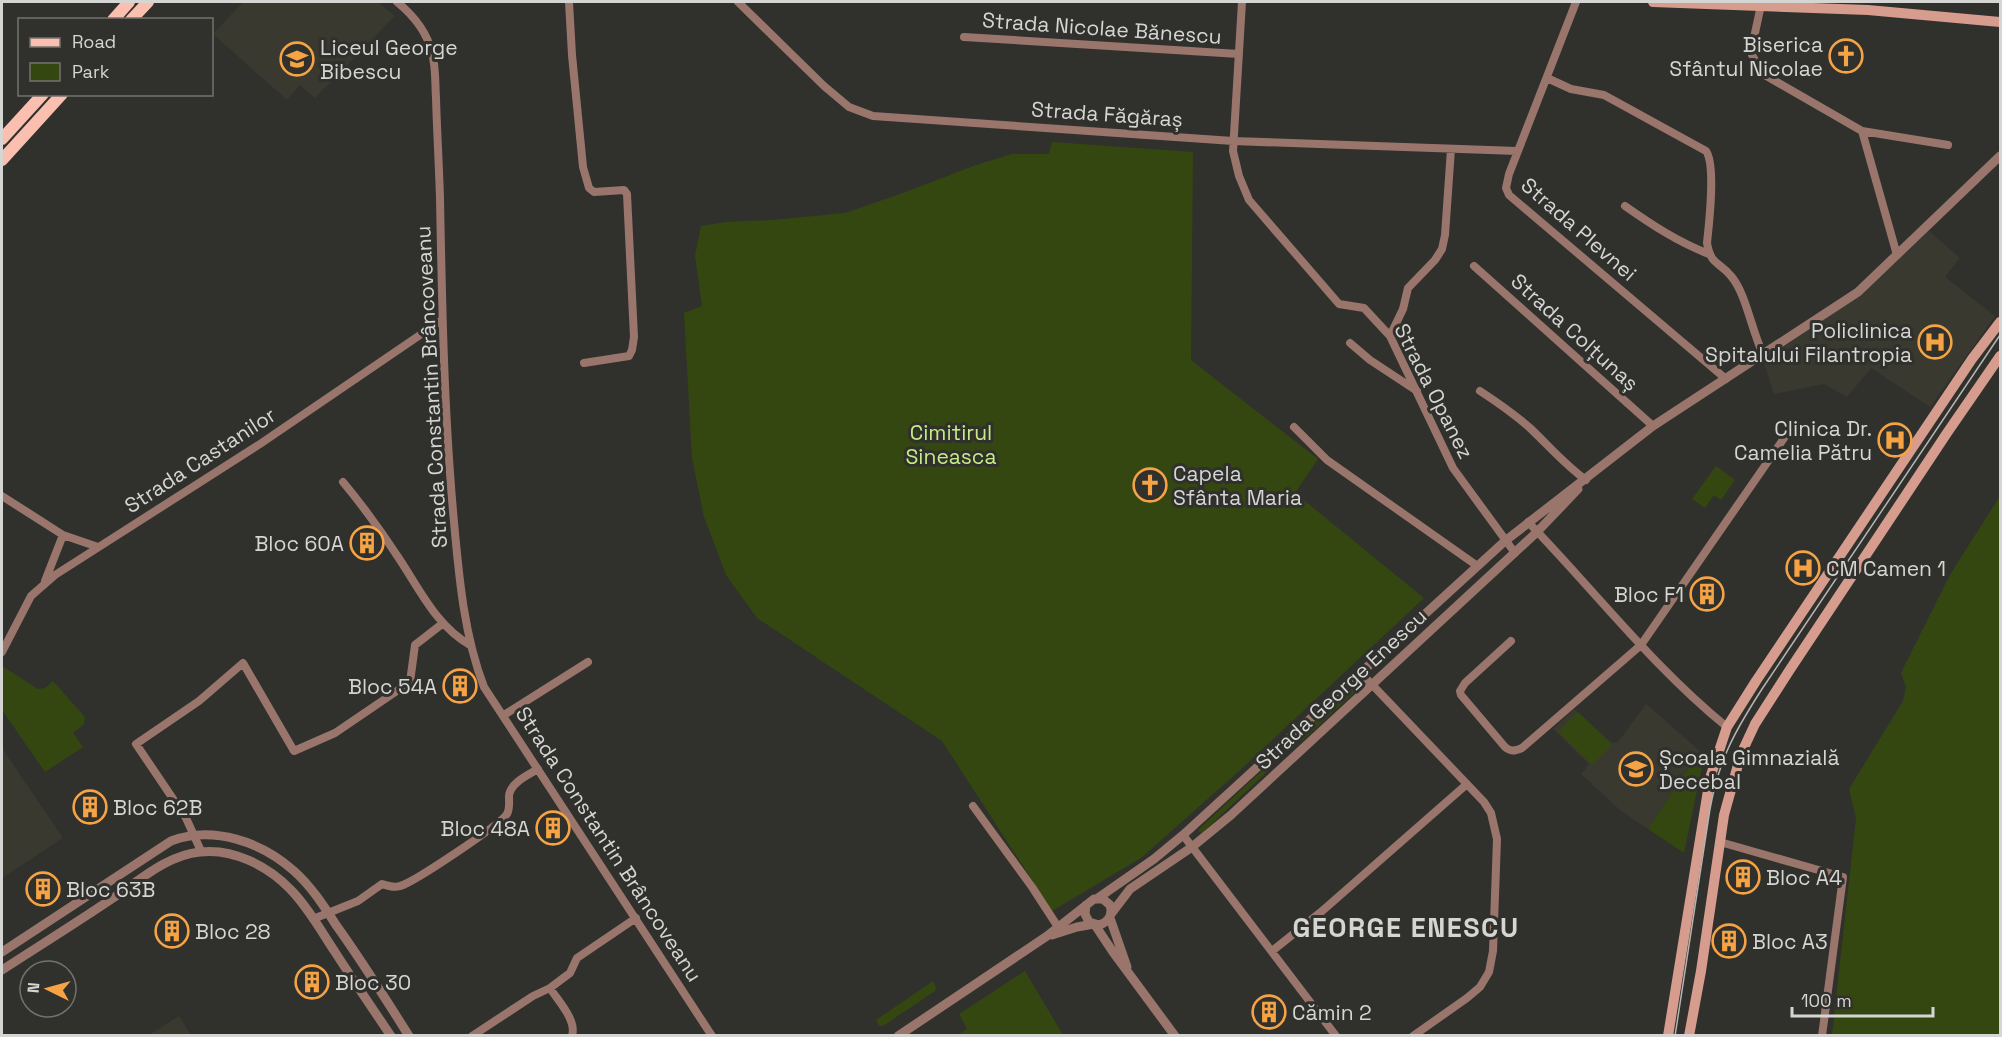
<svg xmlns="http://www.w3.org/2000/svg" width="2002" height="1037" font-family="'Space Grotesk',sans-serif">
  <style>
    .built { fill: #3a3930 }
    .green { fill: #354711 }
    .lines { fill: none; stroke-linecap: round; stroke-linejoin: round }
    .minor { stroke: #99756c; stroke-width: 8 }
    .tertiary { stroke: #99756c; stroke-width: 9 }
    .secondary { stroke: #d69c8d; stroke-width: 10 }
    .primary { stroke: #fabfaf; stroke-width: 12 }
    .tram { stroke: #b5b5b3; stroke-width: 1.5 }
    .labels { text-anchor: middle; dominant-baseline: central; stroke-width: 6; stroke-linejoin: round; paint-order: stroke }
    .street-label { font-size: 21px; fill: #d5d5d3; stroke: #30302d }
    .poi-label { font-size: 21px; fill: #d5d5d3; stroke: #30302d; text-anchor: start }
    .park-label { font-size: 21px; fill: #c5ec85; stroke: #30302d }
    .district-label { font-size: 27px; font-weight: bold; letter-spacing: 1.5px; fill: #d5d5d3; stroke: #30302d }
  </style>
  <rect width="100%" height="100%" fill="#30302d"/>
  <path class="built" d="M243 2H378L395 16 315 98 300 85 287 100 213 34Z
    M1929 231 1960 258 1945 277 1995 316 1930 407 1871 368 1847 397 1824 384 1774 394 1763 360 1861 295Z
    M1646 704 1700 751 1648 829 1621 811 1581 774 1589 764 1553 729 1574 709 1612 743 1618 742Z
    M2 748 63 838 2 878Z
    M179 1016 191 1035H149Z"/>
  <path class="green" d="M1052 142 1193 152 1191 360 1318 459 1295 493 1424 598 1238 772 1141 858 1052 911 942 741 757 618 726 575 704 517 692 458 684 313 702 306 695 256 701 226 726 222 772 220 845 213 900 194 976 165 1012 154H1049Z
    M1716 466 1735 480 1721 500 1714 495 1705 508 1692 499Z
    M2000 496V1035H1832L1856 818 1849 789 1903 701 1906 687 1901 673 1951 573Z
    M2 666 38 689 45 688 53 681 85 717 84 724 73 733 83 747 45 772 2 710Z
    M1351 689H1355L1354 693 1302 741 1296 742 1297 738Z
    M1578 712 1612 745 1592 765 1558 732Z
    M1696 757 1703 762 1684 853 1648 829Z
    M1268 765 1271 768 1202 833 1199 832V829Z
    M1025 971 1063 1035H957L967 1029 959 1014Z
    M933 981 936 987 935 991 883 1026H879L876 1020Z"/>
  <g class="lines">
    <path class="minor" d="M397 2C413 15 427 32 432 53 436 67 435 84 436 98 437 132 439 165 440 198 442 306 444 414 454 522 459 577 464 635 484 687L712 1036
      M569 2 572 55 583 167 589 188 594 192 624 190 627 194 634 337 632 350 629 356 584 363
      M738 2 824 86 849 107 873 116 1233 141 1517 151
      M1242 2 1233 151 1239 176 1249 200 1339 304 1364 308 1390 336 1453 468 1515 553
      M1576 2 1509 174 1506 188 1509 195 1726 379
      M1761 5 1752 47V55L1763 74 1862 131 1948 145
      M964 37 1239 54
      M1547 78 1571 89 1604 95 1706 151C1716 165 1709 224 1707 243 1711 266 1719 261 1731 276 1746 293 1752 332 1763 354
      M1862 131 1897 255
      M1625 206C1652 225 1678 242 1709 254
      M1474 266 1653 426
      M1390 336 1403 309 1408 288 1435 260 1442 249 1445 235 1451 149
      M1350 343 1370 360 1417 391
      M1480 391C1497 402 1514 414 1530 428 1549 446 1565 465 1586 480
      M1294 427 1327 460 1476 565
      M343 482C363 506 381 531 398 557 419 588 436 626 470 645
      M2 496 63 535 98 547
      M1528 522C1594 590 1653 667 1727 727
      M45 581 63 535
      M1511 641 1465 683 1460 691 1461 695 1505 747C1511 752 1515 751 1522 748L1641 645 1791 428
      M2 652 31 596 55 575 260 444 442 320
      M1361 673 1484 802 1491 813 1497 839 1493 951 1489 972 1480 987 1467 998 1413 1036
      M504 715 588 662
      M973 806 1032 887 1058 927
      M1183 835 1336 1036
      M1720 842 1843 877 1822 1036
      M201 851 186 818 136 744 199 701 243 663 294 751 335 733 410 682 415 645 442 624
      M313 919 358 901 382 884C388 886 394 888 400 886 413 883 501 824 507 814 510 809 509 802 509 796 510 783 528 775 538 769
      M1272 951 1321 912 1467 784
      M550 988C558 1001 577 1020 572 1036
      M472 1036 533 996 550 988 570 973 577 958 636 918"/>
    <path class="tertiary" d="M1098 898 1154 859 1183 835 1505 541 1653 426 1858 292 2000 156
      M1111 914 1130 889 1192 847 1231 815 1537 532 1578 489
      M1110 918 1127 967
      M1095 925 1113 952 1175 1036
      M1052 935 1077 927 1094 924
      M2 952 171 841C213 825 262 842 294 871 311 886 324 906 336 925 362 961 385 998 409 1036
      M2 970C39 946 76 923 113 898 139 881 167 855 200 852 233 848 268 866 290 889 308 907 321 931 335 952 353 980 372 1008 391 1036
      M898 1036 1047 936 1094 899H1103L1110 905C1113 915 1109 922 1099 925L1089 922 1085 914 1086 905"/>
    <path class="secondary" d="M1653 2 1868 10 2000 22
      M1668 1036 1710 778 1727 727 1756 681 1972 359 2000 322
      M1689 1036 1701 971 1724 815 1741 754 1755 724 1789 671 1947 433 2000 356"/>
    <path class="primary" d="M113 20 129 2
      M131 20 148 2
      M2 139 43 94
      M2 160 62 94"/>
    <path class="tram" d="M1675 1036 1710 809C1719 759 1735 731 1762 689L2000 335"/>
  </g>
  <defs>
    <g id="church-ring" transform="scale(1.725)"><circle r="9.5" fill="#30302d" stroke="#f5a345" stroke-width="1.5"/><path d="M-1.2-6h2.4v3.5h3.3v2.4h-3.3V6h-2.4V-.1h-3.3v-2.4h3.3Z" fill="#f5a345"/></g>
    <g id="school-ring" transform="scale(1.725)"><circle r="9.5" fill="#30302d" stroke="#f5a345" stroke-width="1.5"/><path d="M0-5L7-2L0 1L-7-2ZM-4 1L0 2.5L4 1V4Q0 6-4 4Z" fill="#f5a345"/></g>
    <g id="hospital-ring" transform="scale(1.725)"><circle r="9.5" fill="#30302d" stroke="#f5a345" stroke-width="1.5"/><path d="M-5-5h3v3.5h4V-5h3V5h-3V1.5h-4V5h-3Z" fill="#f5a345"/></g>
    <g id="building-ring" transform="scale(1.725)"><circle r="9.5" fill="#30302d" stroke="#f5a345" stroke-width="1.5"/><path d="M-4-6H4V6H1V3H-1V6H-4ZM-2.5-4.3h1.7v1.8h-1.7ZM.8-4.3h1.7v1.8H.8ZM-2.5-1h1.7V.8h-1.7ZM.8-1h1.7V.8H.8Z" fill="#f5a345"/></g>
  </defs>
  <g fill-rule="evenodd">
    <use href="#church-ring" x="1846" y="56"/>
    <use href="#school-ring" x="297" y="59"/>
    <use href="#hospital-ring" x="1935" y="342"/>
    <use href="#hospital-ring" x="1895" y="440"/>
    <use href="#church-ring" x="1150" y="485"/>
    <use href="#building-ring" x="367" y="543"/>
    <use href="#hospital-ring" x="1803" y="568"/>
    <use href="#building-ring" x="1707" y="594"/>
    <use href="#building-ring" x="460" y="686"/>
    <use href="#school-ring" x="1636" y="769"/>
    <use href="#building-ring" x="90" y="807"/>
    <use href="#building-ring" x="553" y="828"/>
    <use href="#building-ring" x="1743" y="877"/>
    <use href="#building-ring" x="43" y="889"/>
    <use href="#building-ring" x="172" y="931"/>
    <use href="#building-ring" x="1729" y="941"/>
    <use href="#building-ring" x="312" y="982"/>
    <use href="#building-ring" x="1269" y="1012"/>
  </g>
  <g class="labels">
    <g class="street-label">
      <text transform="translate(1102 28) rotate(4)">Strada Nicolae Bănescu</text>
      <text transform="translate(1107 114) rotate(4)">Strada Făgăraș</text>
      <text transform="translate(1579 229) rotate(41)">Strada Plevnei</text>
      <text transform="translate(1575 332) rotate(42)">Strada Colțunaș</text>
      <text transform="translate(431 387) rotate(-93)">Strada Constantin Brâncoveanu</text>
      <text transform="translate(1434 391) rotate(63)">Strada Opanez</text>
      <text transform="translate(200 460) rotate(-33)">Strada Castanilor</text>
      <text transform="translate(1341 689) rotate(-43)">Strada George Enescu</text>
      <text transform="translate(609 844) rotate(57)">Strada Constantin Brâncoveanu</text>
    </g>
    <g class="poi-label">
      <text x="1823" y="44" text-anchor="end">Biserica<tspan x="1823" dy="24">Sfântul Nicolae</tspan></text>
      <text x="320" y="47">Liceul George<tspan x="320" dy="24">Bibescu</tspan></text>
      <text x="1912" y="330" text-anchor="end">Policlinica<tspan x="1912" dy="24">Spitalului Filantropia</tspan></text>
      <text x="1872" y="428" text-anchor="end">Clinica Dr.<tspan x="1872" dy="24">Camelia Pătru</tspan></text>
      <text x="1173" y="473">Capela<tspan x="1173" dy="24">Sfânta Maria</tspan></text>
      <text x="344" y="543" text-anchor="end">Bloc 60A</text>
      <text x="1826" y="568">CM Camen 1</text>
      <text x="1684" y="594" text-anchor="end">Bloc F1</text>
      <text x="437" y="686" text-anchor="end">Bloc 54A</text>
      <text x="1659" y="757">Școala Gimnazială<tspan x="1659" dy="24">Decebal</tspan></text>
      <text x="113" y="807">Bloc 62B</text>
      <text x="530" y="828" text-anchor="end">Bloc 48A</text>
      <text x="1766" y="877">Bloc A4</text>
      <text x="66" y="889">Bloc 63B</text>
      <text x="195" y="931">Bloc 28</text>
      <text x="1752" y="941">Bloc A3</text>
      <text x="335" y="982">Bloc 30</text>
      <text x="1292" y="1012">Cămin 2</text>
    </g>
    <g class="park-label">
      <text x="951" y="432">Cimitirul<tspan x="951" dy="24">Sineasca</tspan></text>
    </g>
    <g class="district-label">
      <text x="1406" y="927">GEORGE ENESCU</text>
    </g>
  </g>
  <rect width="2002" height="1037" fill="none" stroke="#d5d5d3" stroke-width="6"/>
  <rect x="18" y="18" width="195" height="78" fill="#30302d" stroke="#72726f" stroke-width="1.5"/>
  <rect x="30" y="38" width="30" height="9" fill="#fabfaf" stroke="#72726f" stroke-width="1.5"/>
  <text x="72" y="48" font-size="18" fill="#d5d5d3">Road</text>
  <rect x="30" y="63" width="30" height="18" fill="#354711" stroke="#72726f" stroke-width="1.5"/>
  <text x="72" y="78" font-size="18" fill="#d5d5d3">Park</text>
  <g transform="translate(48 989) rotate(275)"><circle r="28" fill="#30302d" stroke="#72726f" stroke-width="1.5"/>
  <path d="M0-4.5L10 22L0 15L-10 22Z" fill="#f5a345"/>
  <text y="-9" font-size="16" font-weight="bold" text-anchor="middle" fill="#d5d5d3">N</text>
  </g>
  <path d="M1792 1007v9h141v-9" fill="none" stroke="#d5d5d3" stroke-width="3"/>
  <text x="1801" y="1007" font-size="18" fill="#d5d5d3" stroke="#30302d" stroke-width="4.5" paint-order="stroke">100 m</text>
</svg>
